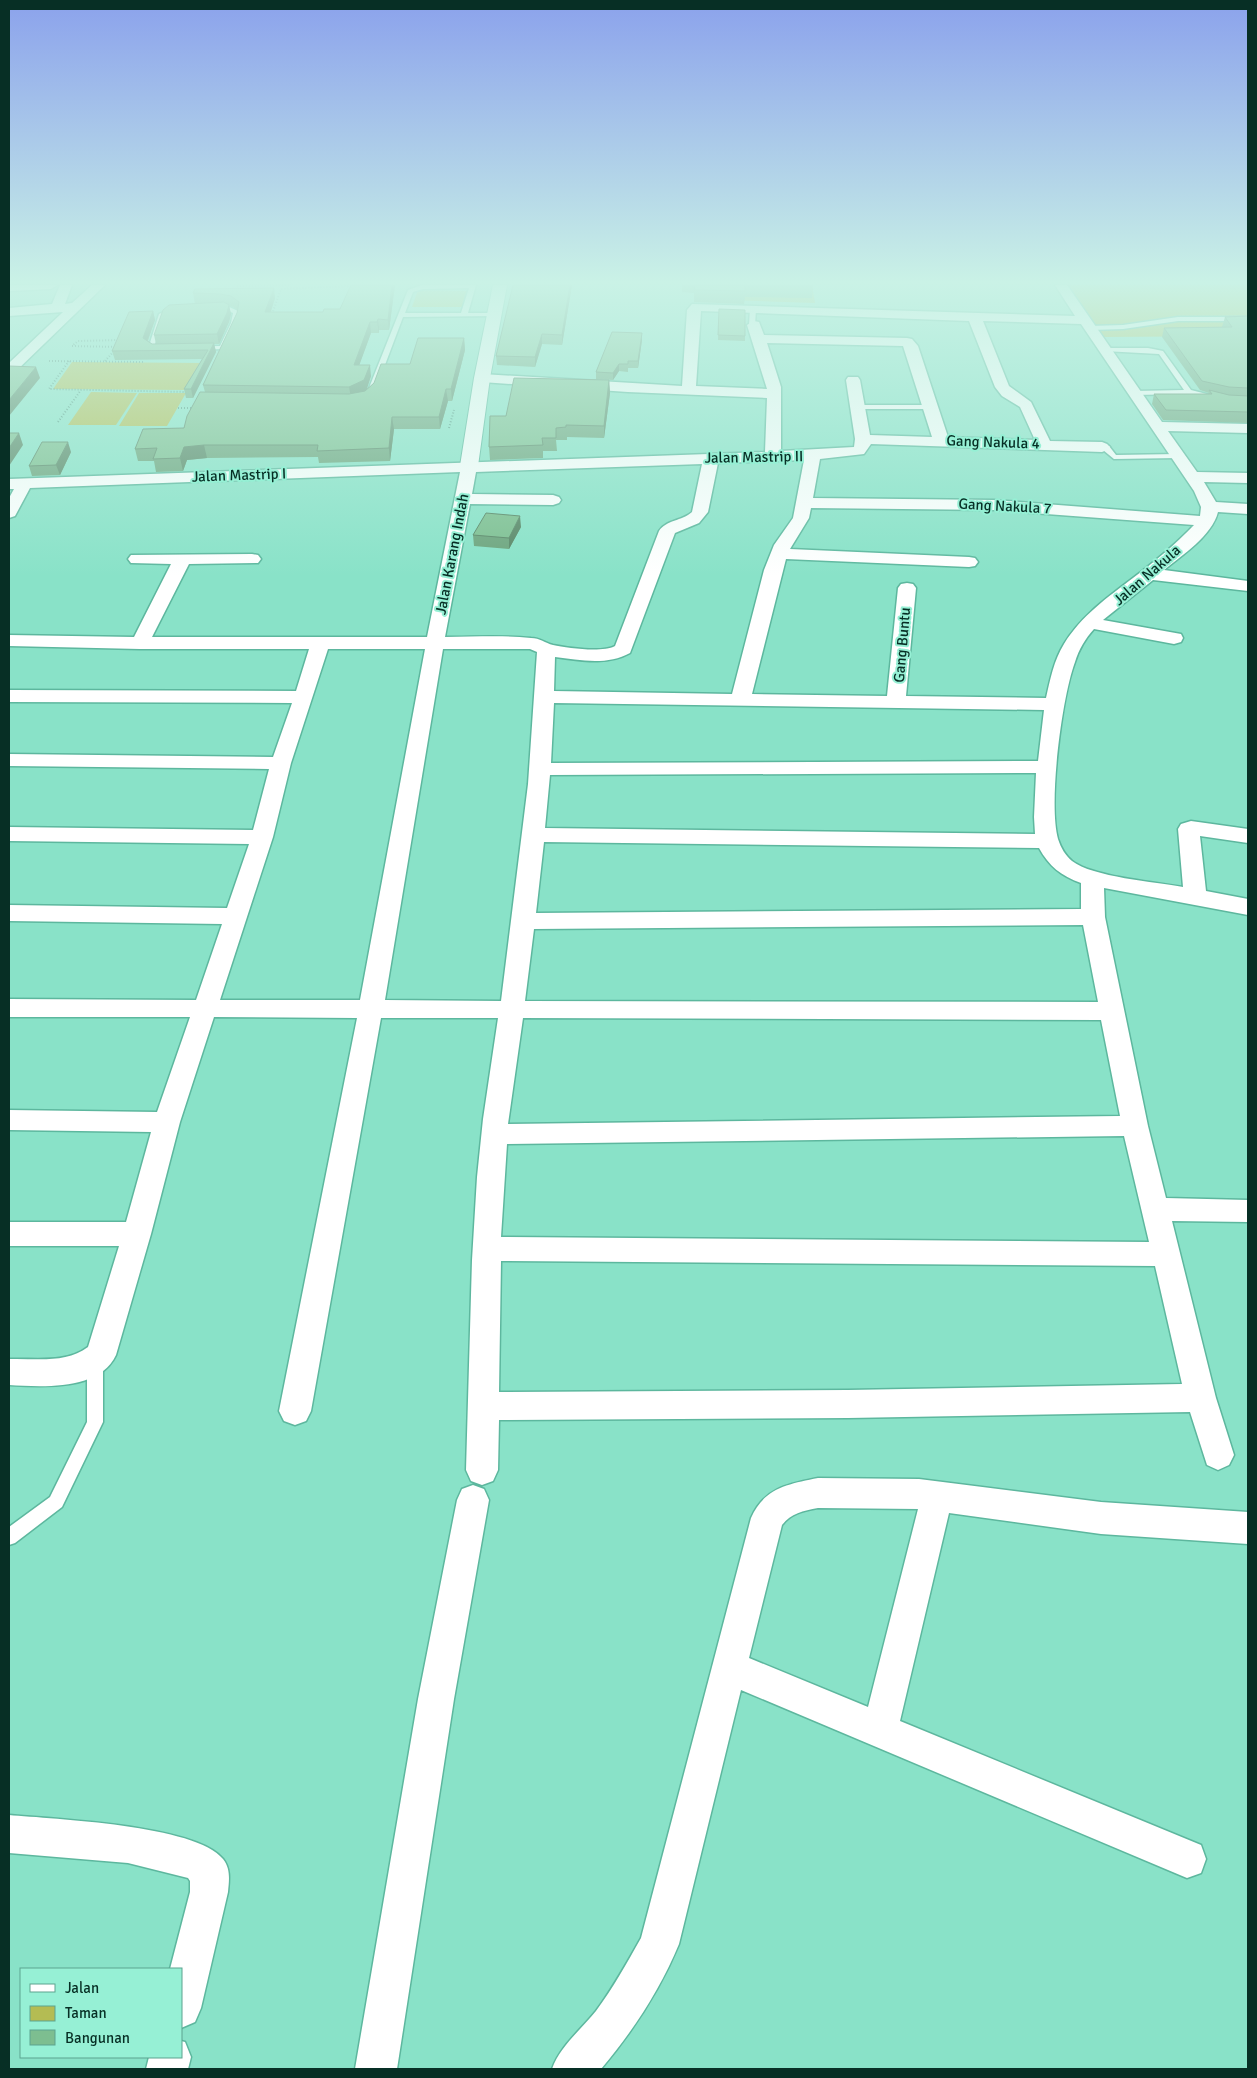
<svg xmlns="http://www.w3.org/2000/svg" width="1257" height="2078" font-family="Signika,sans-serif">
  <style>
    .green { fill: #b4bc53 }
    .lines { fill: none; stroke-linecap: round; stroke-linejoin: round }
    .lane-casing { stroke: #5db79e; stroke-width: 3 }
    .street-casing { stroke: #5db79e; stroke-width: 3 }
    .secondary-casing { stroke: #5db79e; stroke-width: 2 }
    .path { stroke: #529683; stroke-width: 2; stroke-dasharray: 1 2; stroke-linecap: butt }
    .lane { fill: #fff; fill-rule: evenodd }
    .street { fill: #fff; fill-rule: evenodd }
    .secondary { fill: #fff; fill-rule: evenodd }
    .wall { fill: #6ca37c }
    .shaded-wall { fill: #588565 }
    .building { fill: #7dbe90; stroke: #588565 }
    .labels { text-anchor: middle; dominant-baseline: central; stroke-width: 4; stroke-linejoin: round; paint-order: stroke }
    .far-street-label { font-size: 15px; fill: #072f25; stroke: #96f0d5 }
  </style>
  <rect width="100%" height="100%" fill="#89e2c8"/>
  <path class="green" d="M697 285H812L815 303 696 299Z
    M1067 285H1248V336L1103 337Z
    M418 290 467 291 463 307H412Z
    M72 362 206 363 191 390 53 389Z
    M91 392 137 393 116 425H68Z
    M139 393H186L167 426H119Z"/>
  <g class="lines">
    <g class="lane-casing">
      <path id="lane" d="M476 285 468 313H494L496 314V316L403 317 374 394 368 400H362L361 398 367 393 408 290 422 285ZM469 288 461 313H405L413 292 423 289Z
        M194 306H227L238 311 237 323 225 349 155 351 148 349 159 314 170 309ZM194 310H226L233 313 231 323 220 346 154 347 164 316 171 313Z
        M753 307 756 309 755 325 752 327 749 325 750 309Z
        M1178 317H1248V321H1178L1123 329 1090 330 1087 328 1090 326 1123 325Z
        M1106 348H1148L1163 351 1191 390 1226 399 1248 400V404L1226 403 1191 394 1132 395V391H1135L1184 390 1159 354 1104 351 1103 350Z
        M854 405H930L934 407 930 409H857L853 407Z
        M1099 445 1109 446 1116 455 1178 454 1182 456 1178 458 1114 459 1103 450 1099 449Z
        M95 1354 100 1356 103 1361V1422L62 1507 15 1543 9 1545V1527L50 1497 87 1422V1361L90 1356Z"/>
    </g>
    <g class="street-casing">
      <path id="street" d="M9 285H57L51 289 9 291Z
        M60 285H72L65 304 72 303 92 285H105L14 373 9 374V363L63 312 9 316V308L52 304Z
        M1055 285H1067L1162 422 1248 424V433L1168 431 1197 472 1248 473V483L1204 482 1216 502 1248 504V514L1218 512C1212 536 1182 555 1164 570L1248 581V591L1153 580 1103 620 1181 634 1183 638 1181 642 1174 644 1094 629C1085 639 1079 649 1075 662 1062 697 1048 803 1058 839 1061 848 1065 855 1072 861 1092 877 1156 882 1183 887L1178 829 1181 824 1191 821 1248 829V843L1200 836 1206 891 1248 899V915L1104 888 1105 917 1148 1126 1166 1198 1248 1200V1222L1172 1221 1216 1398 1234 1455 1229 1465 1218 1470 1207 1465 1190 1412 848 1418 499 1420 498 1470 493 1481 482 1485 471 1481 466 1470 472 1260 477 1177 483 1119 498 1018H381L311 1411 306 1421 295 1425 284 1421 279 1411 357 1018 214 1017 180 1122 151 1234 116 1355C99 1391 42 1387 9 1385V1359C35 1358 66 1364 88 1347L119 1246H9V1222H126L151 1132 9 1130V1110L157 1112 190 1017H9V999L196 1000 222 924 9 921V905L227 908 249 844 9 841V827L253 830 269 769 9 766V754L273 757 292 703 9 702V690L296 691 309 649H140L9 646V635L134 637 171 564 131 563 128 559 131 555 252 554 258 555 261 559 258 563 189 564 152 637H427L460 472 30 488 15 516 9 518V498L14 489H9V479L765 452 767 398 628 392 482 382 477 381 475 378 477 375 482 374 682 386 687 310 692 304 1075 316ZM701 311 969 321 995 387 1002 396 1020 407 1035 440 948 437 918 346 912 339 907 338 764 335 759 322 754 321 747 325 767 389 696 386ZM983 321 1081 324 1194 491 1201 507 1200 516 994 500 813 498 820 459 864 454 871 444 1102 452 1107 450 1110 447 1107 444 1102 442 1050 441 1031 402 1009 386ZM767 343 903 346 932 437 870 435 860 380 858 377H848L846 380 855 439 854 447 781 451V387ZM804 460 793 518 774 545 764 570 732 694 554 691 555 657C579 660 607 666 630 653L675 533 699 523 708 512 718 463ZM702 464 692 512C682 521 666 520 659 531L615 646C602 653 567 648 553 645 545 643 540 638 531 638 503 635 474 637 445 637L470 504 553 505 559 503 561 500 559 497 553 495 472 494 476 472ZM811 508 994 510 1194 525C1176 544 1154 562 1133 578 1108 597 1081 616 1064 644 1054 660 1050 680 1046 698L906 696 916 588 913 584 907 583 901 584 898 588 887 696 752 694 786 559 969 567 975 566 978 562 975 558 969 557 790 549 809 518ZM328 649H425L360 1000H220L273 837 291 763ZM443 649H530L537 652 528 784 501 1001 385 1000ZM554 703 1044 710 1038 761 551 763ZM1036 773 1034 817 1035 834 545 828 550 775ZM544 842 1039 848C1049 866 1061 876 1081 883V909L536 913ZM1083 925 1098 1002 525 1001 534 929ZM523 1018 1101 1020 1120 1116 508 1124ZM1124 1136 1149 1242 501 1237 507 1144ZM501 1261 1155 1266 1182 1384 848 1390 499 1392Z
        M818 1478 919 1479 1101 1502 1248 1512V1544L1101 1534 949 1513 900 1721 1201 1845 1206 1859 1201 1873 1187 1878 741 1690 679 1944C660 1990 633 2031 601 2069H552C560 2046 581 2030 596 2011 613 1988 627 1963 641 1938L751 1518C764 1488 788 1484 818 1478ZM818 1508 918 1509 868 1707 749 1658 782 1525C791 1513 803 1511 818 1508Z
        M473 1485 484 1489 489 1500 454 1699 397 2069H355L418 1699 457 1500 462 1489Z
        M9 1815C53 1819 197 1825 223 1859 231 1869 229 1881 228 1892L201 2008 195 2022 181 2028V1969H170L190 1892V1881L188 1878 128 1863 9 1853Z
        M181 2041 185 2042 191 2057 188 2069H146L149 2057H181Z"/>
    </g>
    <g class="secondary-casing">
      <path id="secondary" d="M493 285H507L490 378 478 466 475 470 469 471 463 470 460 466 474 378Z"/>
    </g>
    <path class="path" d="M233 291 238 286 291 285
      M272 314 281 289 353 286
      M118 347 72 346 78 341 119 340
      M49 361 144 362
      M69 361 49 389 187 392
      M105 361 114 351
      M178 408H194
      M58 422 81 390
      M449 428 454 410"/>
    <use href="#lane" class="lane"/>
    <use href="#street" class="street"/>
    <use href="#secondary" class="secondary"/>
  </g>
  <path class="wall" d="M395 285 389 330H379V333H371L359 365 371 376 366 389 410 364 464 338 465 350 452 401H448L440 429H394L390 461 319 463 318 457 207 458 187 460 183 471 156 472 154 461H138L135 449 184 428 205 392 203 385 237 313V310L233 307 229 306 231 314 229 322 219 344H214L216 352 193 398H186L184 389 202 359 115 360 112 351 153 311 155 320 148 341 152 344H156L154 335 195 304 193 293 195 289 275 298 271 312H323L340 309Z
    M572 285 562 345 542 344 535 367 497 365 496 356Z
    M682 285H813L812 298 745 297 744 304 694 302V293L682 292Z
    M719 309 745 336V341L718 340Z
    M1248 316V423L1163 420 1152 404 1154 394H1208L1209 393 1200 390 1162 337 1164 328 1223 327H1222L1225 317Z
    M642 340 638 368H628V372L619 371 613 380 596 379V372Z
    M609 380 610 393 604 438 567 437V440H556L557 451H543V458L490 460 489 447 506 416Z
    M71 452 60 475 32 476 29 466Z
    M521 527 509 549 474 546 473 535Z"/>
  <path class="shaded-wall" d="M392 285H395L389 330 388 320Z
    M570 285H572L562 345V335Z
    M274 288 275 298 267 322 265 312Z
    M229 305 231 314 229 322 219 344 217 334Z
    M153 311 155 320 145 347 143 338Z
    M378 319 379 330V333L377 322Z
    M370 322 371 333 355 377 354 365Z
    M642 333V340L638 368V361Z
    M542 334V344L535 367V357Z
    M464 338 465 350 452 401 451 389Z
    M214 343 216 352 193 398 191 389Z
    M619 364V371L613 380V373Z
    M370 365 371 376 366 392 351 398 349 387Z
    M36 367 40 378 9 416V400Z
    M609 380 610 393 604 438V426Z
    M446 389 448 401 440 429 439 417Z
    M392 417 394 429 390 461 389 448Z
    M19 433 23 445 9 466V448Z
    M68 442 71 452 60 475 56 465Z
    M204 445 207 458 187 460 183 471 180 458 184 447Z
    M520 516 521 527 509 549V538Z"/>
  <path class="building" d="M351 285H392L388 320 378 319 377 322H370L354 365H370L364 380 349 387 203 385 237 313 239 302 231 296 220 294 193 293 195 289 274 288 265 312H323L324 309H340Z
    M513 285H570L562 335 542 334 535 357 496 356Z
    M695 285H745V291L694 290Z
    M224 302 229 305 227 313 217 334 154 335 163 310 169 305Z
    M719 309 745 310V336L718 335Z
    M153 311 143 338 152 344 214 343 191 389H184L208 350 112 351 129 312Z
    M1248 316V388L1229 387 1202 381 1164 328 1232 327 1225 317Z
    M612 332 642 333 638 361H628V364H619L613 373 596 372Z
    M418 338H464L451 389H446L439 417H392L389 448 317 451 318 445H204L184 447 180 458 153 459 157 448 135 449 143 429 184 428 187 416 200 392 349 394 365 391 374 383 381 364H410Z
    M9 366 36 367 9 400Z
    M514 378 609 380 604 426 566 425V427L556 428V438H542L543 445 489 447 490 416H506Z
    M1209 390 1229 395 1248 396V412L1166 410 1154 394H1212Z
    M9 433H19L9 448Z
    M42 442H68L56 465 29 466Z
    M486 513 520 516 509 538 473 535Z"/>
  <linearGradient id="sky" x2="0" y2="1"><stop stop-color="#8ba2ec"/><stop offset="0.49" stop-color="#caf2e6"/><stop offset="1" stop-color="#caf2e6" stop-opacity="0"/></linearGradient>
  <rect width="1257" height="576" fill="url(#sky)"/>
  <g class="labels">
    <g class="far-street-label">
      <text transform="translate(993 442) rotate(2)">Gang Nakula 4</text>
      <text transform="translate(754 457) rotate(-1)">Jalan Mastrip II</text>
      <text transform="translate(239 475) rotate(-2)">Jalan Mastrip I</text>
      <text transform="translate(1005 506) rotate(3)">Gang Nakula 7</text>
      <text transform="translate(452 554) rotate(-79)">Jalan Karang Indah</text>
      <text transform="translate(1147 575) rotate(-41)">Jalan Nakula</text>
      <text transform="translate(902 645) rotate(-85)">Gang Buntu</text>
    </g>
  </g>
  <rect width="1257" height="2078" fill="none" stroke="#072f25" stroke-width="20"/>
  <rect x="20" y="1968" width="162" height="90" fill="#96f0d5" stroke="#5da38f"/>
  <rect x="30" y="1984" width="25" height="8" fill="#ffffff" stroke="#5da38f"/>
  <text x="65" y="1993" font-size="15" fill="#072f25">Jalan</text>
  <rect x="30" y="2006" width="25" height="15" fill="#b4bc53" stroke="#5da38f"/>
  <text x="65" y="2018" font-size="15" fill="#072f25">Taman</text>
  <rect x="30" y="2030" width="25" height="15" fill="#7dbe90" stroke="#5da38f"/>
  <text x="65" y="2043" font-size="15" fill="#072f25">Bangunan</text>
</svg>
